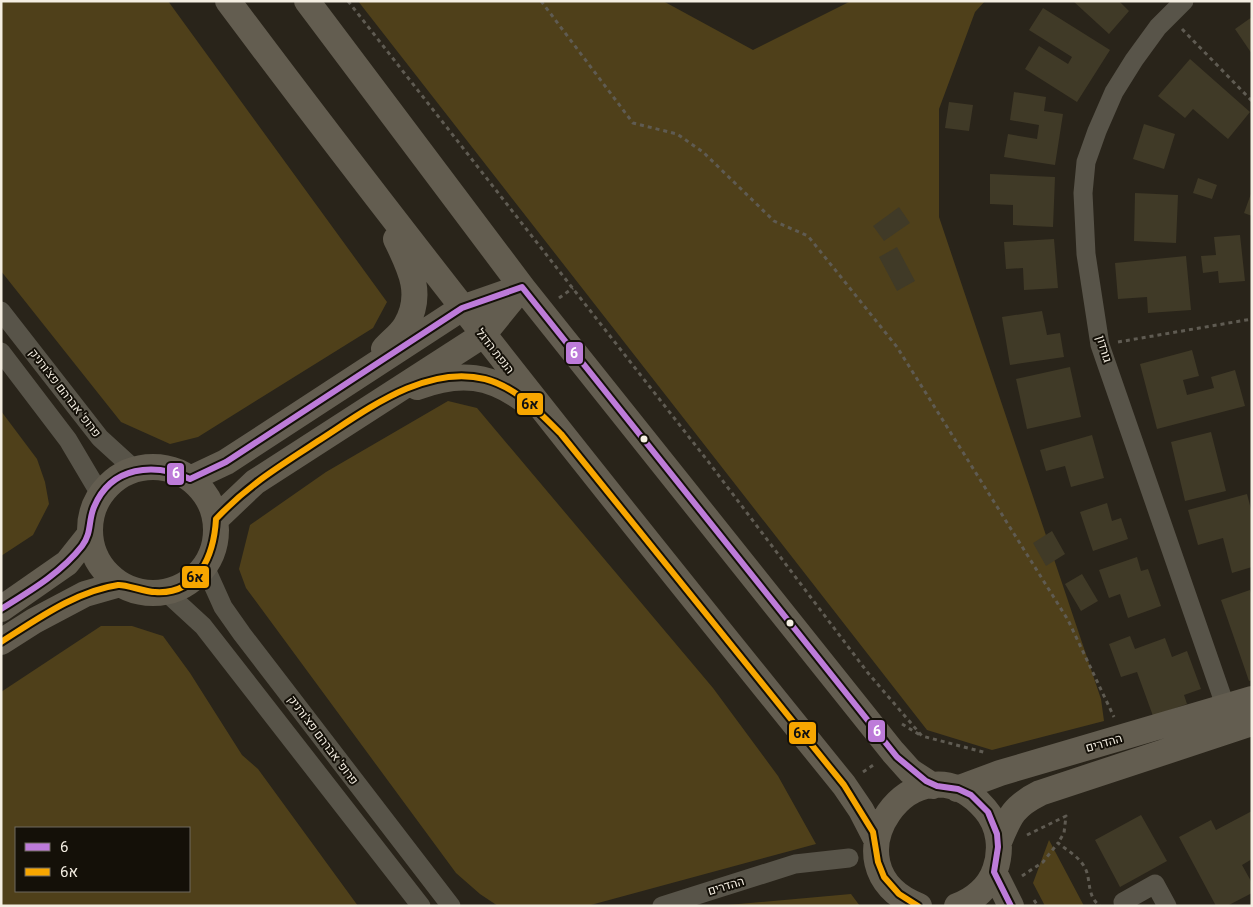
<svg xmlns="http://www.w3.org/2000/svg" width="1253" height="907" font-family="Roboto,Heebo,sans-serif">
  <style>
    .green { fill: #4f401a; fill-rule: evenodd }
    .building { fill: #403a27 }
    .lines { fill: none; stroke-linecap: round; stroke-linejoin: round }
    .path { stroke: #5f5b52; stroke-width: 3; stroke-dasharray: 4 4; stroke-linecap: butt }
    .street { stroke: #585449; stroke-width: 19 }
    .secondary { stroke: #635d50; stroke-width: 26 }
    .bus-1-casing { stroke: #141008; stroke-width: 10 }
    .bus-2-casing { stroke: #141008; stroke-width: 10 }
    .bus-1 { stroke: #bd7bd9; stroke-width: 6 }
    .bus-2 { stroke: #f7a600; stroke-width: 6 }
    .bus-dot { fill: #f4eee2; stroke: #141008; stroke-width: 2 }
    .labels { text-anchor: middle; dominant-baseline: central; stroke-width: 4; stroke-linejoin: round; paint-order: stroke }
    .street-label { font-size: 12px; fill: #f4eee2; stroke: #141008 }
    .line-badge { stroke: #141008; stroke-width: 2 }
    .badge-label { font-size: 14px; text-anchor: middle; font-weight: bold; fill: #fff }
    .pale-badge-label { font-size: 14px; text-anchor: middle; font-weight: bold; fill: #111 }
  </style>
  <rect width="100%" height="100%" fill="#29241a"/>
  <path class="green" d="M1 1H168L387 302 373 328 198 437 170 444 121 422 1 271Z
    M358 1H663L753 50 851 1H985L975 12 939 109V217L1101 699 1104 721 992 750 927 730Z
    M448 401 477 408 713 688 778 776 816 844 587 906H498L480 894 456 873 246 588 239 569 250 525 326 472Z
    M1 411 37 459 45 482 49 504 33 535 1 556Z
    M101 626H132L163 636 190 673 242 755 258 769 358 906H1V692ZM16 828H189V891H16Z
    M1049 840 1084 906H1045L1033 883Z
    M851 894 860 906H716Z"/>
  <path class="building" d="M1073 1H1119L1129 11 1109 34Z
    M1043 8 1110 50 1077 102 1025 69 1039 46 1068 64 1072 57 1029 30Z
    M1252 17V54L1235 29Z
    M1190 59 1250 112 1228 139 1193 109 1185 118 1158 96Z
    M1014 92 1046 97 1044 111 1063 114 1055 165 1004 157 1008 134 1037 139 1039 125 1010 120Z
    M949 102 973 105 969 131 945 128Z
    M1144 124 1175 134 1164 169 1133 159Z
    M990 174 1055 177 1053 227 1013 225V205L990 204Z
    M1198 178 1217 185 1212 199 1193 193Z
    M1252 191V216L1244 213Z
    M1135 193 1178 195 1176 243 1134 241Z
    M899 207 910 223 884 241 873 226Z
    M1240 235 1245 281 1219 283 1218 271 1203 273 1201 256 1216 255 1214 237Z
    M1054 239 1058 288 1024 290 1023 268 1006 269 1004 242Z
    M897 247 915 281 897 291 879 257Z
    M1186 256 1191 310 1148 313 1147 297 1118 299 1115 263Z
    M1042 311 1047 335 1060 333 1064 357 1010 365 1002 317Z
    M1192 350 1199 376 1183 380 1187 395 1214 388 1211 377 1235 370 1245 406 1157 429 1140 364Z
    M1070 367 1081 417 1027 429 1016 379Z
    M1211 432 1226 491 1185 501 1171 442Z
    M1092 435 1104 478 1071 487 1065 466 1046 471 1040 450Z
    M1247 494 1252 513V567L1232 573 1223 538 1198 545 1188 510Z
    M1107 503 1112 521 1121 518 1128 539 1093 551 1080 512Z
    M1052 531 1065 554 1046 566 1033 543Z
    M1137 557 1141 571 1148 569 1161 606 1128 618 1120 594 1109 598 1099 570Z
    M1082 574 1098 601 1081 611 1065 584Z
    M1250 590 1252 596V680L1249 681 1221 600Z
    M1130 636 1135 649 1165 638 1172 657 1187 651 1201 689 1184 695 1187 704 1153 716 1137 672 1121 677 1109 644Z
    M1252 811V859L1242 865 1252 883V893L1227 906H1216L1179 837 1211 820 1216 830Z
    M1141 815 1167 861 1120 887 1095 840Z"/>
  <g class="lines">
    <path class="path" d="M348 1 707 460 868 673 922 736 987 753
      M541 1 633 123 677 134 703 152 774 221 808 236 897 347 1068 620 1114 717
      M1182 29 1252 101
      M559 298 573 288
      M1118 342 1252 319
      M222 558 223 539
      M902 724 920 735
      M863 772 875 764
      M1027 835 1066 816 1064 833 1058 843
      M1022 876 1043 862 1058 843C1068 851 1081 858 1086 870 1091 883 1087 896 1100 906
      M1034 900 1038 906"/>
    <path class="street" d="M1184 1 1158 27 1134 60 1114 92 1097 131 1086 162 1083 193 1086 254 1100 345 1226 708
      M1 311 100 438 134 469
      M1 352 68 440 100 494
      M205 567 223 607 242 634 451 906
      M166 592 203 626 421 906
      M1123 902 1155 884 1167 906
      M662 906 795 864 849 858"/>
    <path class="secondary" d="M228 1C427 267 635 527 844 785L861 810 876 839
      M307 1 522 287 893 752 910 771 933 786
      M384 349C391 341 401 334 406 325 424 294 410 268 396 239
      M417 387C460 371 491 374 528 403
      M90 530a63 63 0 1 1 126 0a63 63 0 1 1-126 0Z
      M190 479 226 462 462 308 522 287
      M216 519 255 482 483 335 522 287
      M1 609 67 563 90 534
      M1 642 34 621 85 594 120 584
      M957 789 1000 773 1252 699
      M999 842C1010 815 1014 806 1040 793L1252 723
      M994 872 1011 906
      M919 906C819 867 916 729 985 809 1000 826 1002 850 995 870 989 887 974 900 957 906"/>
    <g class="bus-1-casing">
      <path id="bus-1" d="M1 609C30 591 61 573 82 546 92 533 88 521 94 507 111 466 154 462 190 479L226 462 462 308 522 287 897 757 926 781 937 786 958 789 971 795 988 812 997 834 998 847 994 872 1011 906"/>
    </g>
    <g class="bus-2-casing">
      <path id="bus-2" d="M1 642C36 620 76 591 118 585 125 584 145 592 155 592 199 595 214 554 216 519 249 484 279 467 318 441 365 411 425 364 485 379 516 387 539 412 561 434L844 785 873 832 878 862 884 877 899 894 918 906"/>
    </g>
    <use href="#bus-1" class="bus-1"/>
    <use href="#bus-2" class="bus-2"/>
  </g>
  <g class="bus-dot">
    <circle cx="644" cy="439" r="4.5"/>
    <circle cx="790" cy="623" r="4.5"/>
  </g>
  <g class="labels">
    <g class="street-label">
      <text transform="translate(1104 349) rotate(73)">גורדון</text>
      <text transform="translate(495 351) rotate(52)">הנפת הדגל</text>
      <text transform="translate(65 393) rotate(52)">פרופ' אברהם פצ'ורניק</text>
      <text transform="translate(323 740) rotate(53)">פרופ' אברהם פצ'ורניק</text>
      <text transform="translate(1104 743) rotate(-16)">ההדרים</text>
      <text transform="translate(726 886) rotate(-17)">ההדרים</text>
    </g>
  </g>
  <g class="line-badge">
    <rect x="565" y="341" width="19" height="24" rx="5" fill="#bd7bd9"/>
    <rect x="516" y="392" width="28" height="24" rx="5" fill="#f7a600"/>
    <rect x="166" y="462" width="19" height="24" rx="5" fill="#bd7bd9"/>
    <rect x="181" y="565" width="29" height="24" rx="5" fill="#f7a600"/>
    <rect x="867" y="719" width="19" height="24" rx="5" fill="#bd7bd9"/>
    <rect x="788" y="721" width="29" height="24" rx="5" fill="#f7a600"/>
  </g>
  <g class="badge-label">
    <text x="574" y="358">6</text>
    <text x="176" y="478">6</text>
    <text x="877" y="736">6</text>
  </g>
  <g class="pale-badge-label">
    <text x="530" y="409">6א</text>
    <text x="195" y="582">6א</text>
    <text x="802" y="738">6א</text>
  </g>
  <rect width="1253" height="907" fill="none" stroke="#f4eee2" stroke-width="5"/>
  <rect x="15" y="827" width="175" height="65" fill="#141008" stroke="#6e695f"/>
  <rect x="25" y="843" width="25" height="8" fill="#bd7bd9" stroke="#6e695f"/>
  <text x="60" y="852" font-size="15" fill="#f4eee2">6</text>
  <rect x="25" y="868" width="25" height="8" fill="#f7a600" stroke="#6e695f"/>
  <text x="60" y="877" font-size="15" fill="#f4eee2">6א</text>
</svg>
